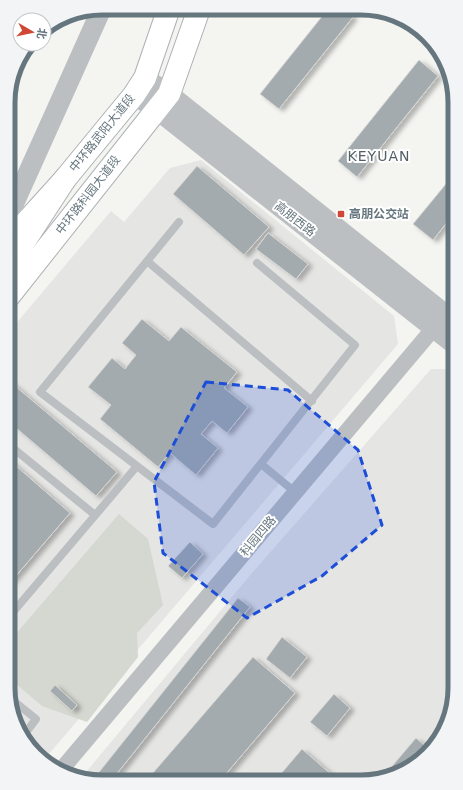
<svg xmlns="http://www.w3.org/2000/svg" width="463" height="790" font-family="'DejaVu Sans','Noto Sans SC',sans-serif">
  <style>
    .built { fill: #e5e5e4 }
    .green { fill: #d4d8d0 }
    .building { fill: #a3abaf; stroke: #d5d5d3; filter: url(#shadow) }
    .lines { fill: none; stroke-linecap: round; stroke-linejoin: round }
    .primary-casing { stroke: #adb2b5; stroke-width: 24 }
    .trunk-casing { stroke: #afb3b5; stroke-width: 24 }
    .service { stroke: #bbbfc2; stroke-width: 8 }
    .minor { stroke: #bbbfc2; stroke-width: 16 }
    .tertiary { stroke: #bbbfc2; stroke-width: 20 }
    .primary { stroke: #fff; stroke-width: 22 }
    .trunk { stroke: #fff; stroke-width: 22 }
    .marked { fill: #1d4ed8; fill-opacity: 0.2; stroke: #1d4ed8; stroke-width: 3; stroke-dasharray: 8 5; stroke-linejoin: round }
    .poi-dot { fill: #cf4835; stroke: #fff; stroke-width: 1.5 }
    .labels { text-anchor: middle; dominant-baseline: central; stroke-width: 4; stroke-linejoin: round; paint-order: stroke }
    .street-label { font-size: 12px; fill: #66767f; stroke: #fff }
    .poi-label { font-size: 12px; font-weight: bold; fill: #66767f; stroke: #fff; text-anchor: start }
    .quarter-label { font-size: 14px; letter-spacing: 1px; fill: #535f65; stroke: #fff }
    .rim { fill: none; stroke: #66767f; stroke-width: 5 }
  </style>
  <defs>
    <filter id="shadow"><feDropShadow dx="4.5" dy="2.5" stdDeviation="2" flood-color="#0004"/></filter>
  </defs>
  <rect width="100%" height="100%" fill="#f4f4f1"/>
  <path class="built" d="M201 160 394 316 398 344 43 761 15 724 8 688V333L111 211 124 222 170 168Z
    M431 369H455V695L436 745 397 775 362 782 89 781 81 778 252 573Z"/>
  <path class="green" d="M119 514 148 539 163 605 137 633 138 657 87 722 42 706 8 677V643Z"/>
  <path class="building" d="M328 9 343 10 353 17 279 109 260 94Z
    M419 60 438 76 357 177 338 161Z
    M197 166 269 227 244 255 173 194Z
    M455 173V212L433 240 413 224Z
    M268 233 308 264 296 279 256 249Z
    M142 319 169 341 181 327 237 372 224 388 248 407 227 433 212 421 201 434 218 448 196 475 170 453 158 467 100 419 111 405 88 387 112 358 125 369 136 355 122 343Z
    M8 380 117 472 96 496 8 421Z
    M8 459 70 513 8 585Z
    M190 542 203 554 182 578 168 566Z
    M238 598 250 607 111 781H92Z
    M282 637 307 657 290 678 266 659Z
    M253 657 295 693 219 782 146 781Z
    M55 685 77 705 72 711 50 691Z
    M334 694 350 708 327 736 310 722Z
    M416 738 430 750 397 775 382 778Z
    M302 749 340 782H274Z"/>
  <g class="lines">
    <g class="primary-casing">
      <path id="primary" d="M9 241 65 179 134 95 145 78 169 8
        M9 296 169 94 199 9"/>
    </g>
    <g class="trunk-casing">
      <path id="trunk" d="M9 265 65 179"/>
    </g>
    <path class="service" d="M179 222 40 392 213 524 355 345 257 263
      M147 261 312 401
      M8 444 95 515
      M261 464 295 492
      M8 618 137 466
      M10 698 36 719 24 735"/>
    <path class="minor" d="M61 770 455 303"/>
    <path class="tertiary" d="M145 78 169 94 455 322
      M134 95 156 109 455 345
      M9 215 102 8"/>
    <use href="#primary" class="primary"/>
    <use href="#trunk" class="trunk"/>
  </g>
  <path class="marked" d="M206 382 288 390 358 450 382 525 322 576 247 618 163 553 154 482Z"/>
  <rect class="poi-dot" x="337" y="210" width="8" height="8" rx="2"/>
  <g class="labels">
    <g class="street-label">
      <text transform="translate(102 133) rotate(-51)">中环路武阳大道段</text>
      <text transform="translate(88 195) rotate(-52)">中环路科园大道段</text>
      <text transform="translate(295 219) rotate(38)">高朋西路</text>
      <text transform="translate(258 536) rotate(-50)">科园四路</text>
    </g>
    <g class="poi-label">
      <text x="349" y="214">高朋公交站</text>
    </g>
    <g class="quarter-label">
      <text x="379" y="156">KEYUAN</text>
    </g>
  </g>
  <path d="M0 0H463V790H0ZM102 15H361A87 87 0 0 1 448 102V688A87 87 0 0 1 361 775H102A87 87 0 0 1 15 688V102A87 87 0 0 1 102 15Z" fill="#f3f4f5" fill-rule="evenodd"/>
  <path class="rim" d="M102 15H361A87 87 0 0 1 448 102V688A87 87 0 0 1 361 775H102A87 87 0 0 1 15 688V102A87 87 0 0 1 102 15Z"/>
  <g transform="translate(32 32) rotate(99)"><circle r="19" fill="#ffffff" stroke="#c2c8cc"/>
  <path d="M0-3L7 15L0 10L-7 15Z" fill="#cf4835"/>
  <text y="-6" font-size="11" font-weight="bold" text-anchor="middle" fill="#66767f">北</text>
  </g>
</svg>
